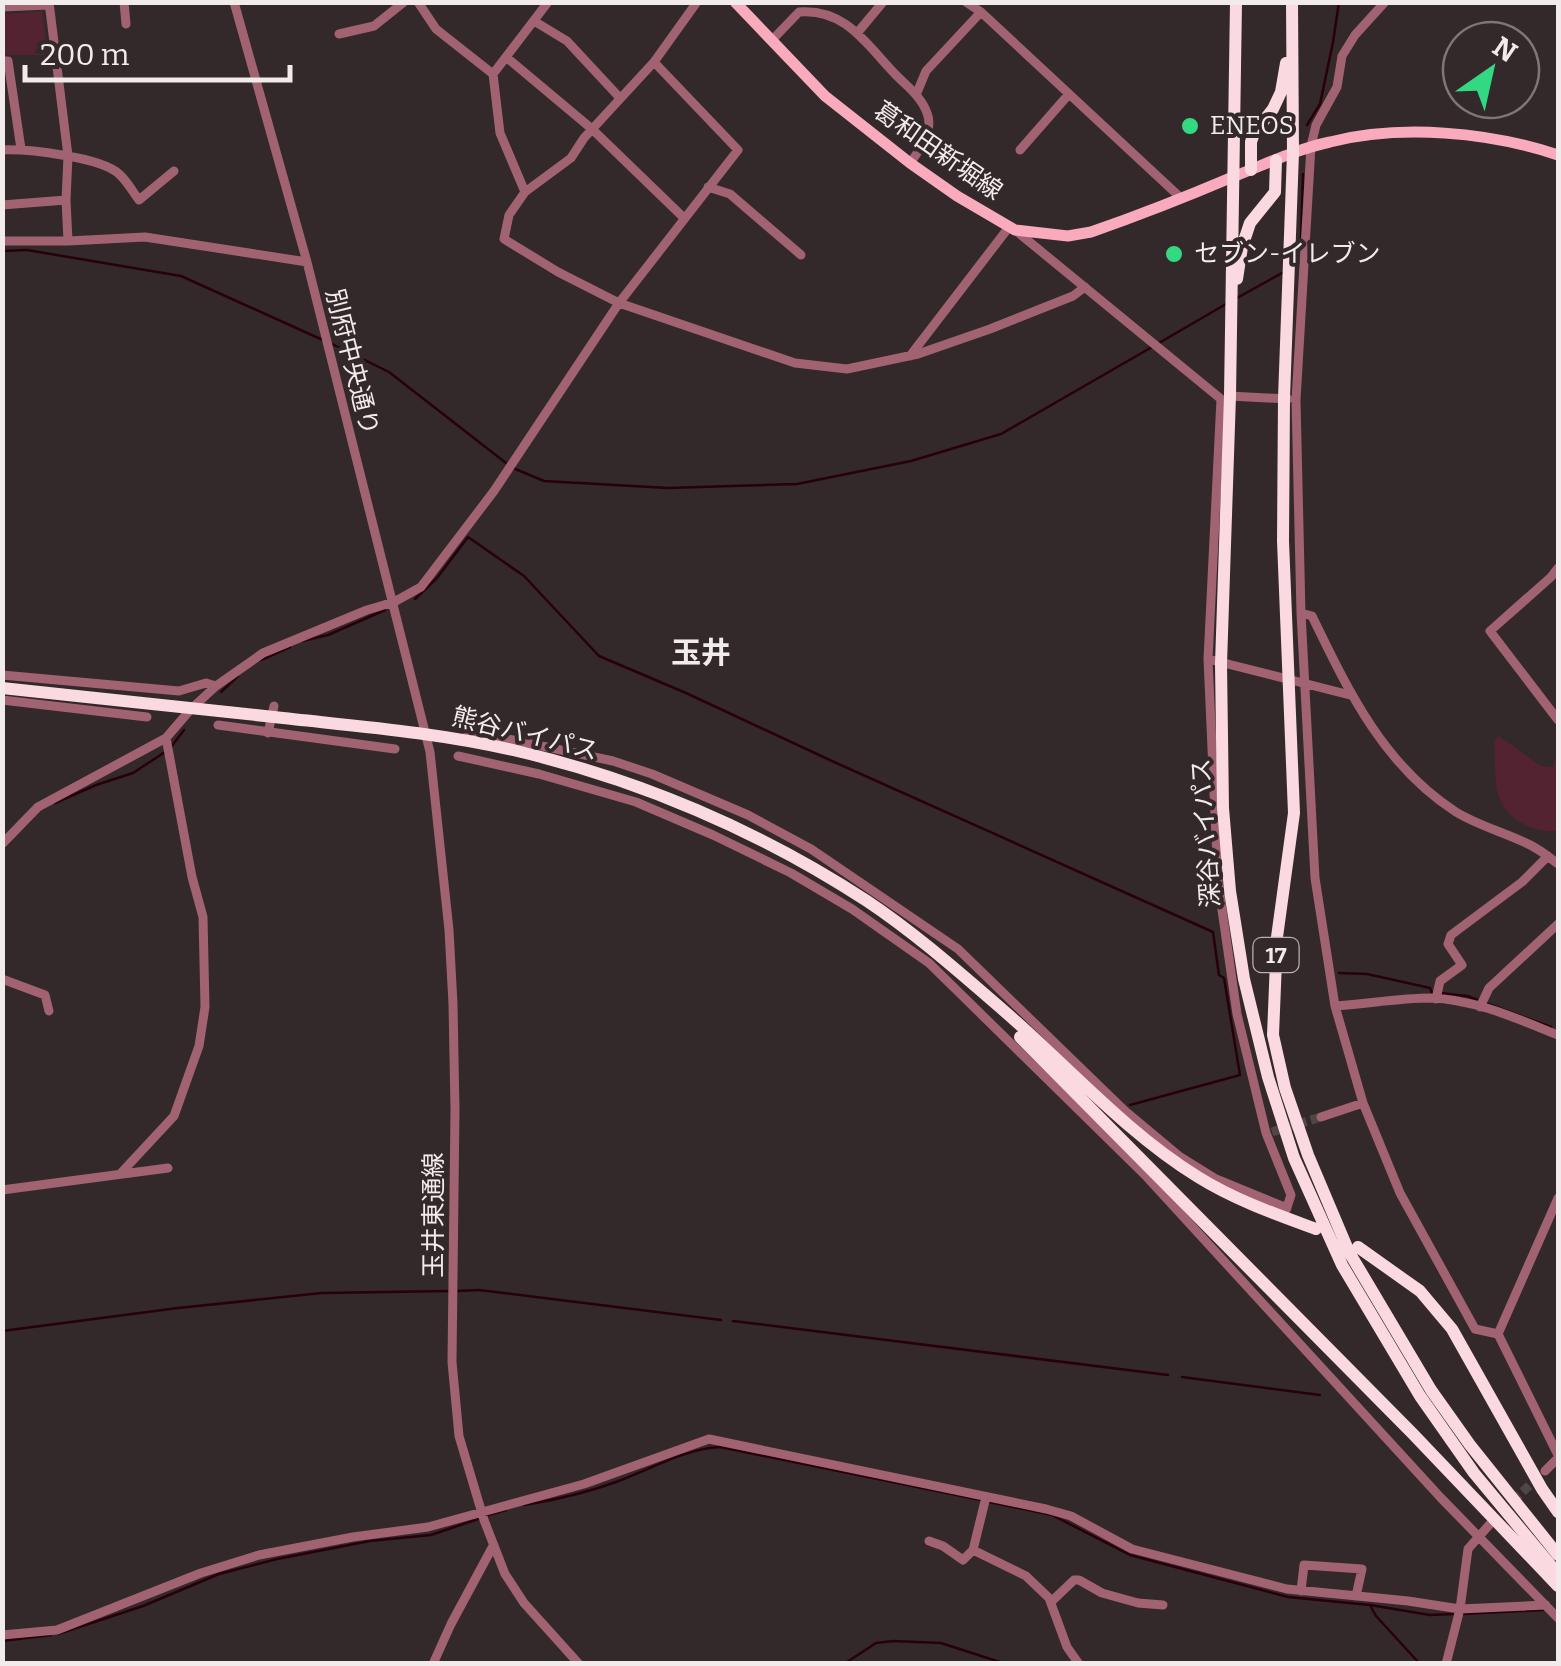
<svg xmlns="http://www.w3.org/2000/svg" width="1561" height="1666" font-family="Bitter,'Noto Sans JP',serif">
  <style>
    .green { fill: #542331 }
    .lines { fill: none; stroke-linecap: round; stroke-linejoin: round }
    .stream { stroke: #28000c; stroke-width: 2.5 }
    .minor-tunnel { stroke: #504547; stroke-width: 9; stroke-dasharray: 9 4.5; stroke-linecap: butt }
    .minor { stroke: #a16271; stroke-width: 9 }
    .major { stroke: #f9abbd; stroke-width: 11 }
    .highway { stroke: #fad9e0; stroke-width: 12 }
    .poi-dot { fill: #33d882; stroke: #33282a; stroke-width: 4 }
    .labels { text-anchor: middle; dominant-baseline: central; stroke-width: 8; stroke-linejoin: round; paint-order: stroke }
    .shield { fill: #33282a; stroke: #b9b0b2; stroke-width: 2.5 }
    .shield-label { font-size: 22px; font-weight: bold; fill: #f2ebec }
    .poi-label { font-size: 25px; fill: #f2ebec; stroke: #33282a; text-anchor: start }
    .street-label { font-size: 25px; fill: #f2ebec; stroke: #33282a }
    .quarter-label { font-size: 30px; font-weight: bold; fill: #f2ebec; stroke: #33282a }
  </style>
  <rect width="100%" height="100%" fill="#33282a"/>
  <path class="green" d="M42 11 48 55H3V14Z
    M1499 736 1541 766 1553 767 1555 759H1558V831C1536 833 1507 821 1499 797 1494 783 1495 757 1494 741Z"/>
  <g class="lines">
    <path class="stream" d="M1307 125 1320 104 1333 42 1339 2
      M1301 241 1303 174
      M2 251 27 250 181 276 325 341
      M1237 298 1282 273
      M1159 343 1226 304
      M332 344 389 372 506 463
      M513 468 544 481 668 488 797 484 911 461 1001 434 1152 347
      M415 599 437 578 468 537 524 576 599 656 686 693 832 761 1213 932 1219 975 1224 978 1240 1075 1130 1105
      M302 641 328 635 385 610
      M261 660 290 647
      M221 692 238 676
      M171 747 184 730
      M55 803 96 785 133 773 165 752
      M1339 973 1367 974 1430 988 1432 993
      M1440 993 1467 996 1551 1027
      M457 1291 479 1290 721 1320
      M733 1321 1168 1375
      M2 1331 178 1308 322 1293 449 1291
      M1182 1377 1320 1395
      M989 1502 1052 1515 1130 1555 1288 1597 1370 1605 1430 1615 1453 1614
      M524 1505C555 1500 586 1493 616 1482 650 1470 683 1449 720 1447L981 1500
      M485 1516 506 1510
      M1371 1607 1376 1616 1420 1664
      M1461 1614 1543 1610
      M58 1634 143 1606 219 1574 277 1559 370 1541 431 1535 478 1519
      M2 1641 51 1635
      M844 1664 876 1643 893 1641 941 1643 1006 1664"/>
    <path class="minor-tunnel" d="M1272 1132 1321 1117
      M1513 1501 1538 1477"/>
    <path class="minor" d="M49 2 68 156 66 200 68 241
      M124 2 126 24
      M234 2 307 262 430 752 449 930 453 1004 455 1110 452 1362 459 1436 484 1520 505 1574 524 1603 579 1664
      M418 2 436 29 493 74 500 133 525 192
      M697 2 654 62 584 138 571 158 525 192 509 215 504 239 558 272 619 303 795 363 847 369 918 354 990 329 1073 296 1085 287
      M966 2 981 12 1181 198
      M1385 2 1355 35 1342 56 1337 87 1316 125 1311 146 1296 400 1301 613 1315 878 1335 1006 1363 1103 1400 1193 1475 1329 1498 1334 1558 1455
      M2 7 49 5
      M534 21 567 41 620 98
      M858 32 883 2
      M339 34 374 26 404 2
      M773 39 799 12C847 8 868 47 898 77 909 88 922 98 927 113 934 130 920 150 910 163
      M506 57 592 129 684 218
      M2 61H8L21 149
      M493 74 548 2
      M916 95 926 71 981 12
      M2 150C28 149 101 157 119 174 127 181 133 192 139 200L174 171
      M1020 150 1069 94
      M708 187 730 194 801 255
      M2 205 66 200
      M1015 230 1221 399
      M2 241H68L145 237 307 262
      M910 356 1009 227
      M1229 396 1288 399
      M1221 399 1208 659 1218 882 1237 1014 1266 1133 1291 1195 1286 1210
      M1558 568 1551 577 1490 631 1558 720
      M1301 613 1312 616C1348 690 1383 765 1456 812 1477 825 1503 832 1526 843 1538 848 1548 856 1558 864
      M1208 659 1350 695
      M2 675 179 691 206 683 216 686
      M2 700 147 717
      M218 725 395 749
      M466 730 613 761 652 774 748 815 811 849 958 949 1125 1111 1179 1156 1216 1179 1287 1208
      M268 733 274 706
      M458 756 539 774 636 802 713 835 791 873 852 909 929 963 1145 1175 1441 1498 1558 1618
      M2 844 38 807 166 738 191 709 216 686 263 653 367 610 394 602 421 587 494 491 619 303 738 150 654 62
      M2 979 45 995 49 1011
      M1436 999 1440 981 1462 965 1448 944 1451 935 1522 882 1548 856
      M1335 1006C1365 1004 1401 998 1430 998 1474 999 1518 1019 1558 1035
      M1480 1007 1489 988 1558 924
      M1321 1117 1363 1103
      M121 1173 174 1116 199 1046 205 1007 203 917 192 877 166 738
      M2 1190 168 1168
      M1498 1334 1558 1198
      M1545 1471 1558 1458
      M929 1541 943 1546 963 1560 973 1550 986 1497
      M973 1550 1026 1576 1049 1598 1067 1647 1079 1664
      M1301 1591 1304 1565 1362 1569 1356 1596
      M1051 1602 1074 1580H1079L1102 1593 1138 1603 1163 1605
      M2 1635 57 1630 201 1573 259 1555 353 1537 428 1527 584 1484 709 1439 1046 1509 1071 1516 1132 1549 1287 1589 1408 1601 1460 1609 1546 1605
      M433 1664 451 1624 493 1546
      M1446 1664 1460 1609 1468 1549 1490 1524"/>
    <path class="major" d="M735 2 825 96 910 163 957 196 1015 230 1068 236 1091 232C1140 215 1188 196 1235 176 1266 164 1297 149 1330 142 1401 124 1489 132 1558 155"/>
    <path class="highway" d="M1236 2 1230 396 1221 664 1223 808 1230 891 1244 979 1268 1077 1294 1158 1342 1265 1420 1396 1474 1473 1558 1574
      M1292 2 1293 153 1284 398 1283 541 1294 813 1277 937 1273 1035 1285 1088 1308 1155 1349 1252 1431 1390 1470 1445 1558 1555
      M1251 170V142L1254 133 1273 109 1281 92 1286 63
      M1237 279 1242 247 1250 223 1275 192 1276 160
      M2 688C93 697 183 708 274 717 354 726 435 732 513 750 638 779 760 831 867 901 915 933 959 972 1003 1010 1068 1066 1124 1131 1198 1177 1235 1200 1275 1214 1316 1229
      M1020 1037 1413 1434 1558 1586
      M1358 1247 1420 1291 1452 1329 1542 1489 1558 1512"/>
  </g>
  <g class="poi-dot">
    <circle cx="1190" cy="126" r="10"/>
    <circle cx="1174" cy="254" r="10"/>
  </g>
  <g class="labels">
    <rect class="shield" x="1253.5" y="938" width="45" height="34" rx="8"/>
    <g class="shield-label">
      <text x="1276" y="955">17</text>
    </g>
    <g class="poi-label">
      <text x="1210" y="126">ENEOS</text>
      <text x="1194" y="254">セブン-イレブン</text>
    </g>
    <g class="street-label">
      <text transform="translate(938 151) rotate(35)">葛和田新堀線</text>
      <text transform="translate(352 362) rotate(76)">別府中央通り</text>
      <text transform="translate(525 734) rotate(14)">熊谷バイパス</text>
      <text transform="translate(1206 833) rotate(-94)">深谷バイパス</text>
      <text transform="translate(434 1215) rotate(-90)">玉井東通線</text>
    </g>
    <g class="quarter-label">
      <text x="701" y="653">玉井</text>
    </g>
  </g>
  <rect width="1561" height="1666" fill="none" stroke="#f2ebec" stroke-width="10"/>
  <g transform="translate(1491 70) rotate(34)"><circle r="48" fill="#33282a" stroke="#7f7678" stroke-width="2.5"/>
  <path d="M0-8L18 38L0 25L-18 38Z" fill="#33d882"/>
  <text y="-15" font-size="28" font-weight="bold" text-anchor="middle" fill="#f2ebec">N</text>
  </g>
  <path d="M25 65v15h265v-15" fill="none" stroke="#f2ebec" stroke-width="5"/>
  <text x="40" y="65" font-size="30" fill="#f2ebec" stroke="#33282a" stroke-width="8" paint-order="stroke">200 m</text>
</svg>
